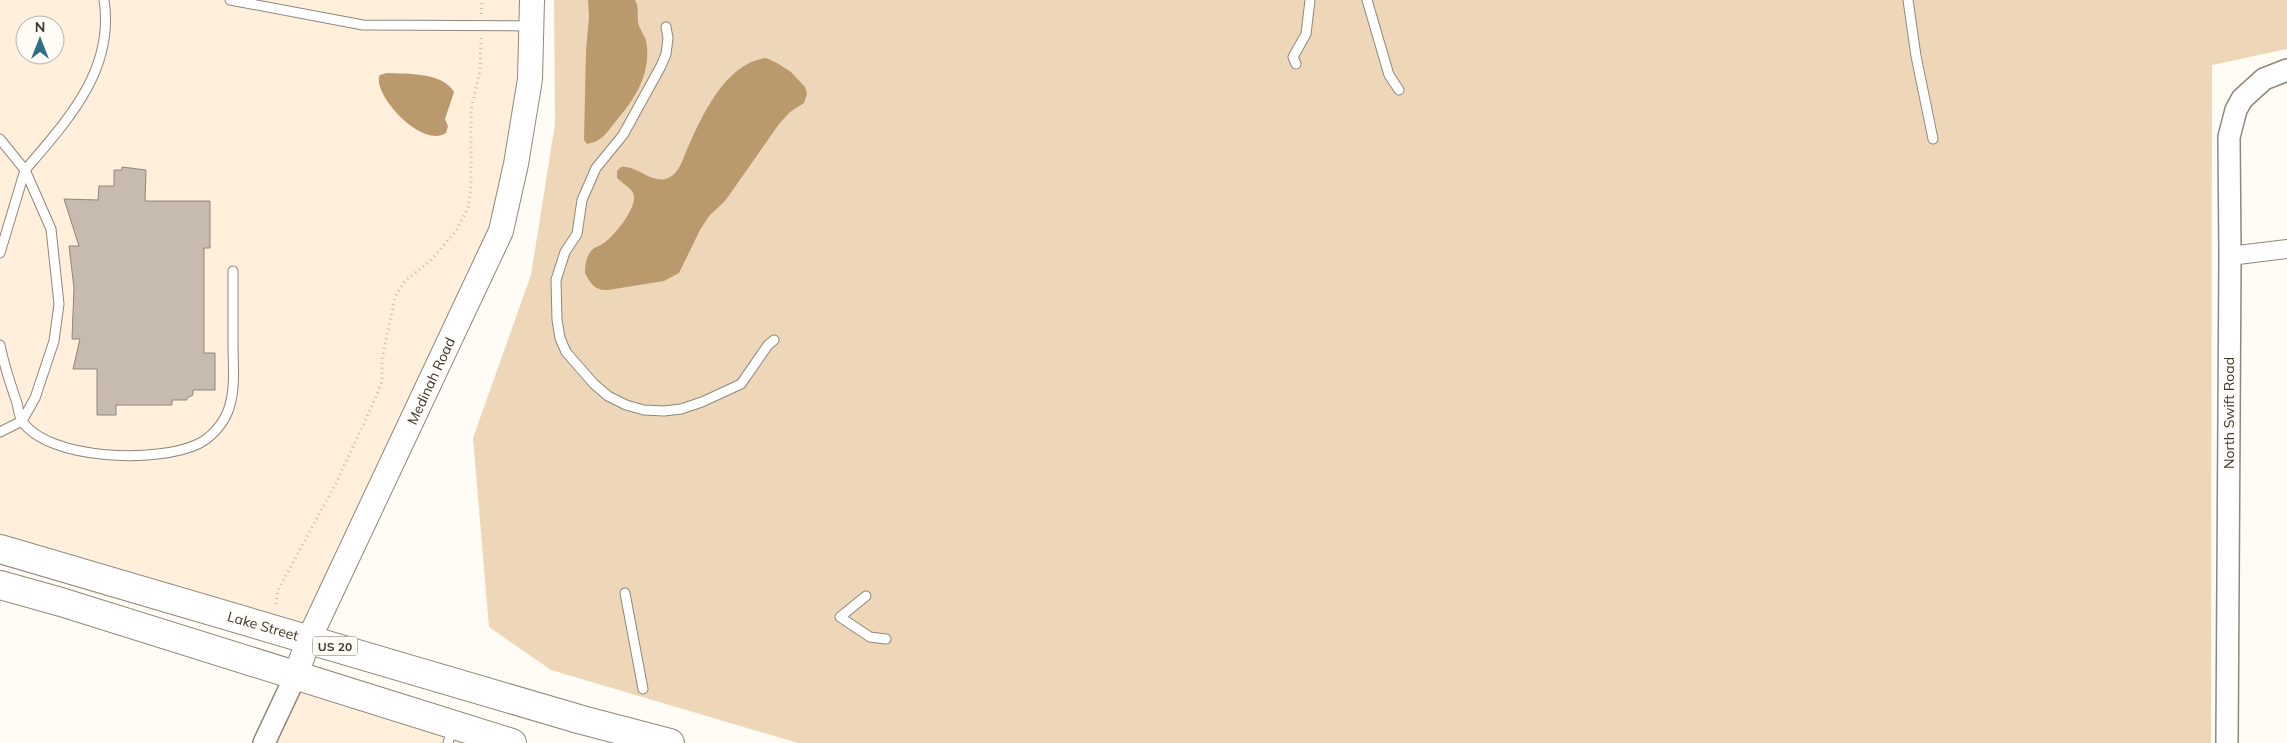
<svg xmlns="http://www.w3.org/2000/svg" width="2287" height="743" font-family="Mulish,sans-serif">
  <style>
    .built { fill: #ffefdb; fill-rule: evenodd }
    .green { fill: #eed7b8 }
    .water { fill: #ba9a6d }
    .building { fill: #c6bbae; stroke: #90867a }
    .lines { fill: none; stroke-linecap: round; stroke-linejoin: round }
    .service-casing { stroke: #90877a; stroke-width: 11 }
    .minor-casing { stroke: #90877a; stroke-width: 20 }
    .tertiary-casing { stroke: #90877a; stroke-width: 24 }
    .secondary-casing { stroke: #90877a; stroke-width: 26 }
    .primary-casing { stroke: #90877a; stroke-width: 30 }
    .path { stroke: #c0bcb6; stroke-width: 3; stroke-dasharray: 1 4; stroke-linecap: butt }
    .service { stroke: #fff; stroke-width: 9 }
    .minor { stroke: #fff; stroke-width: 18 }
    .tertiary { stroke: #fff; stroke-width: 21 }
    .secondary { stroke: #fff; stroke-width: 24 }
    .primary { stroke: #fff; stroke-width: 28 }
    .labels { text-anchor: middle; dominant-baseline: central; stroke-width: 4; stroke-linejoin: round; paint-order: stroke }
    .shield { fill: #fffbf5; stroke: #76726c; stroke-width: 1 }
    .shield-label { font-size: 12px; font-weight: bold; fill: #3c3832 }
    .street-label { font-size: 14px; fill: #3c3832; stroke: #fffbf5 }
  </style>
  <rect width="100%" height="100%" fill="#fffbf5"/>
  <path class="built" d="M0 0H523L524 55 492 223 461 296 301 626 0 541ZM25 25H55V55H25Z
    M298 685 497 743H271Z"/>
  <path class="green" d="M554 0H2287V49L2212 65 2211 743H798L551 670 489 627 473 438 531 275 555 124Z"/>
  <path class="water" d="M588 0H635C640 9 636 17 639 26 641 31 644 35 646 40 652 72 636 98 616 121 607 132 603 141 587 144L584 140 586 50 589 17Z
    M766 58 777 63 791 72 805 87 807 94 804 103 790 112 779 124 725 201 709 216 700 230 679 273 664 281 608 290C595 291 591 284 585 273 585 266 586 257 591 251 594 247 600 246 604 243 614 236 642 203 632 191 628 186 621 182 617 178V171L621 167C637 165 652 185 668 178 680 173 683 158 688 147 703 114 726 63 766 58Z
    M387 73C407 74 443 72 454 92L445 119 448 126 446 133C421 150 370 91 380 75Z"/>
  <path class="building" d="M122 167 146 170 145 201H210V248H204V353H215V390H193V395L187 398V400H172V405H116V415H97V369H73L80 339H72L74 288 69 246H79L64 199 98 200 99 186H114V170H122Z"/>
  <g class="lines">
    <g class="service-casing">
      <path id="service" d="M230 0 363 25 532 26
        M1367 0 1389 75 1399 90
        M1908 0 1916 56 1933 139
        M666 27 668 38 666 54 661 66 623 135 596 168 582 200 577 234 565 252 556 280 557 320 560 338 566 352 594 384 608 396 626 405 644 410 664 411 681 409 702 402 741 384 768 345 774 340
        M1296 64 1293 57 1306 34 1310 0
        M0 139 25 170C67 121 115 70 104 0
        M0 253 25 170
        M0 345C4 365 10 383 17 403 18 408 19 416 22 421 49 461 159 463 198 444 211 438 223 424 228 411 236 390 233 365 233 343 233 319 233 295 233 271
        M0 432 22 421 35 398 54 341 59 304 51 229 25 170
        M625 593 643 689
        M866 596 840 617 870 637 886 639
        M448 743 453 728"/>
    </g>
    <g class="minor-casing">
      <path id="minor" d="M2230 256 2287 249"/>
    </g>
    <g class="tertiary-casing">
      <path id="tertiary" d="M264 743 295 677
        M2227 743 2230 256 2229 137 2236 110 2242 99 2264 79 2287 70"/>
    </g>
    <g class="secondary-casing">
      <path id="secondary" d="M295 677 309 639 501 231 516 164 530 79 532 0"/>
    </g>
    <g class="primary-casing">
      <path id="primary" d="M0 549 582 720 670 743
        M0 585 61 602 512 743"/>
    </g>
    <path class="path" d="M481 14 482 0
      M276 604 278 590 336 483 372 406 382 381V359L395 297 405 281 430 261 456 231 468 208 471 186V110L480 71 481 38"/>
    <use href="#service" class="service"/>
    <use href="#minor" class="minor"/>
    <use href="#tertiary" class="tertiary"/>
    <use href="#secondary" class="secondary"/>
    <use href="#primary" class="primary"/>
  </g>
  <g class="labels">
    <rect class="shield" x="312.5" y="636.5" width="45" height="19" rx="4"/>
    <g class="shield-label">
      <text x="335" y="646">US 20</text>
    </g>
    <g class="street-label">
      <text transform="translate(431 381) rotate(-65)">Medinah Road</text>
      <text transform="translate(2229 413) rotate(-90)">North Swift Road</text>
      <text transform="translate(263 626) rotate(16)">Lake Street</text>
    </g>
  </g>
  <g transform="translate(40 40)"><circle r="24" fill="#fffbf5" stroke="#b1ada7"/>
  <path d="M0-4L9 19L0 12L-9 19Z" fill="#316e85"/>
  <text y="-8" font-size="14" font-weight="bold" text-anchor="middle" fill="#3c3832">N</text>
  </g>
</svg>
